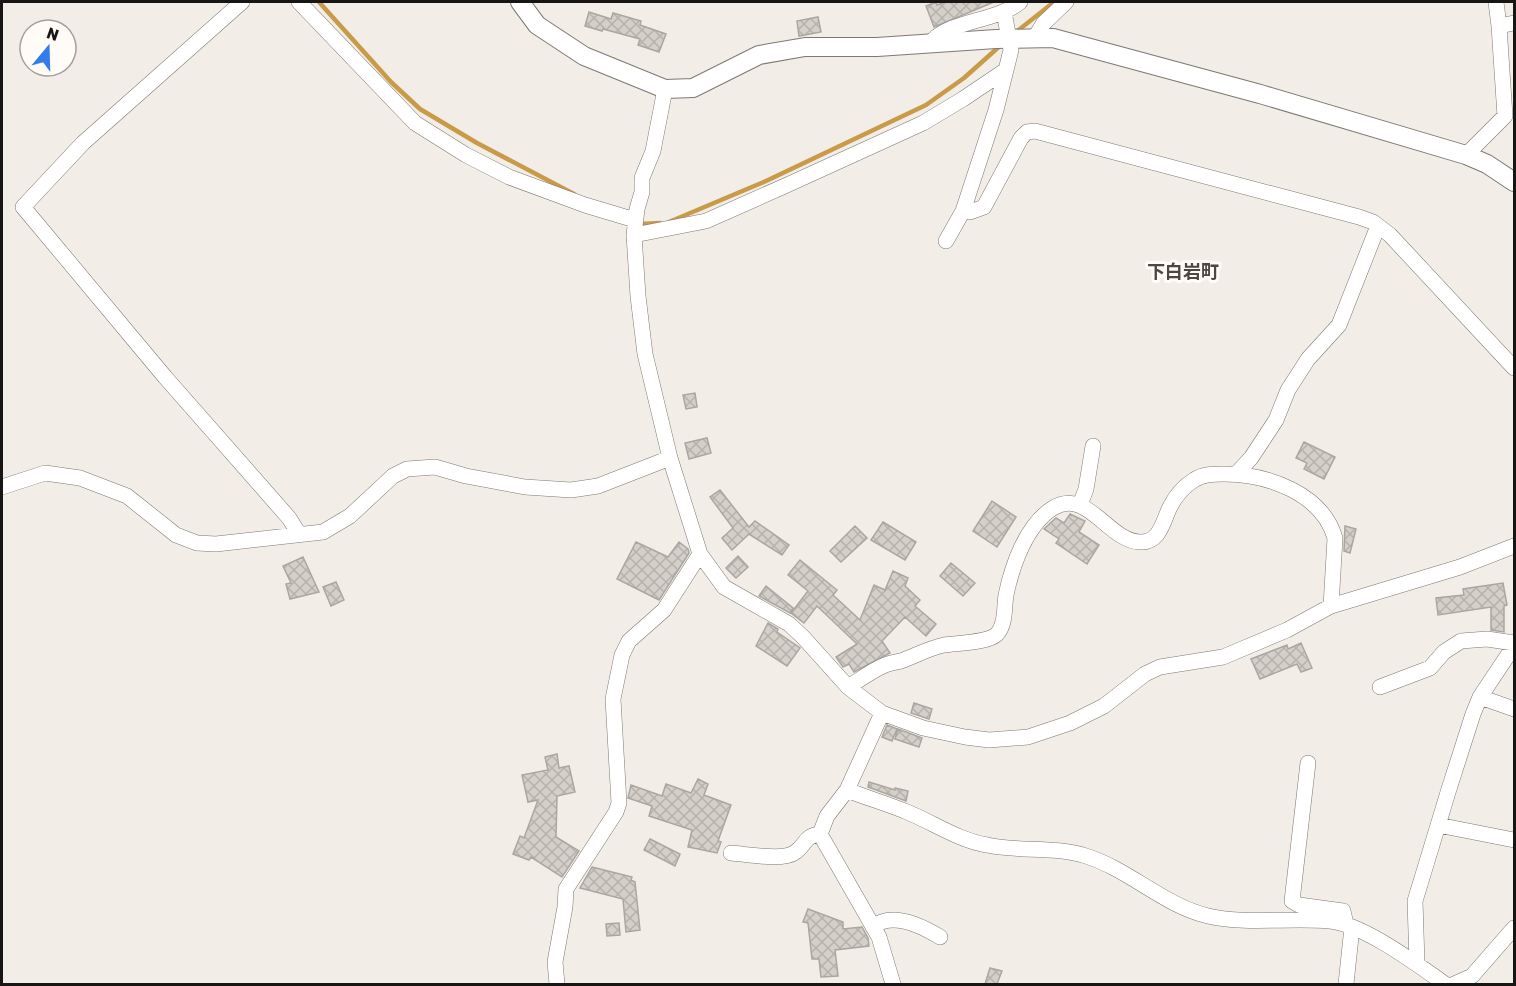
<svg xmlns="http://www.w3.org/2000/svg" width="1516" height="986" font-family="Rubik,'Noto Sans JP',sans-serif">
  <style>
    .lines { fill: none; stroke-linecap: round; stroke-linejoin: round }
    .stream { stroke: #c99a48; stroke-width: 4.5 }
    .building { fill: url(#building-cross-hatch); stroke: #aba6a0; stroke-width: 1.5 }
    .minor-casing { stroke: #7c7973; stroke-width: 16 }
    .tertiary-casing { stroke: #7c7973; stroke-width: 20 }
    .minor { stroke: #fff; stroke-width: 15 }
    .tertiary { stroke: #fff; stroke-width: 18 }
    .labels { text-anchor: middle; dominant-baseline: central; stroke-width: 6; stroke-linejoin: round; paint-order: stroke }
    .quarter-label { font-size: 18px; font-weight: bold; fill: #4b4742; stroke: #fffbf6 }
  </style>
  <defs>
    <pattern id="building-cross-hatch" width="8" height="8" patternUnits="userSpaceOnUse" patternTransform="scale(1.5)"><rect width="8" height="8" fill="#d4d0c9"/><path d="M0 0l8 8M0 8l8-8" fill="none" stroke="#b5b2ac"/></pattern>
  </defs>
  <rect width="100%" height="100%" fill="#f2eee7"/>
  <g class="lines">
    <path class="stream" d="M319 2 391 82 420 109 477 143 574 194
      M1016 32 1054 2
      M669 222 766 181 926 105 964 78 1001 45
      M639 224 660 223"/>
  </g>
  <path class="building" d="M936 2 937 5 945 2H994L934 27 926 6Z
    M589 12 611 19 613 13 641 21 640 25 666 34 659 52 638 45 640 39 603 29 602 31 585 26Z
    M818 17 821 32 799 36 797 21Z
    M695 393 697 407 686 409 683 395Z
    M707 438 711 453 689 459 685 443Z
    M1304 442 1335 457 1324 479 1304 469 1307 463 1296 458Z
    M720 490 749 527 755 521 789 545 782 555 749 534 732 550 722 538 733 528 710 497Z
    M992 501 1016 517 997 547 973 531Z
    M1070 514 1085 521 1079 532 1099 545 1087 564 1056 543 1059 539 1044 529 1056 518 1064 523Z
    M883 522 916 542 905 560 871 540Z
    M855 526 867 538 841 562 830 551Z
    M1345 526 1356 529 1350 553 1344 551Z
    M636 542 668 557 679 542 688 549 689 553 659 600 617 579Z
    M738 556 748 567 736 578 726 568Z
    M303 557 319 592 290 599 286 584 291 583 283 566Z
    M800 560 837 590 833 595 860 620 874 585 885 590 893 571 908 578 905 586 920 600 915 606 936 624 926 636 905 617 882 641 890 653 854 672 849 664 843 667 836 657 857 644 817 606 804 623 791 613 808 591 788 575Z
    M951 563 975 583 963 596 940 576Z
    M336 582 344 600 331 606 323 587Z
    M1503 583 1507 605 1504 606V632L1491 630V607L1438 615 1436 598 1464 595 1463 589Z
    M766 586 793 608 790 613 759 596Z
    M768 623 778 629 777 632 800 648 787 666 756 646Z
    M1301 643 1312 668 1301 672 1297 664 1260 679 1251 659 1287 645 1288 649Z
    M914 703 932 709 929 719 911 713Z
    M887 725 897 729 892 741 882 737Z
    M898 729 922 738 919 747 895 739Z
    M557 754 559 768 569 766 575 792 557 796 556 837 579 851 562 877 531 857 529 860 513 854 520 836 524 838 538 800 528 802 522 775 548 770 545 757Z
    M698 779 708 784 704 795 731 805 718 841 721 842 717 853 688 847 692 830 649 816 652 806 628 798 631 785 662 796 666 784 691 793Z
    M869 782 895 790V788L908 791 906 801 868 787Z
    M650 839 680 854 675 866 644 850Z
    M592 867 632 877 631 880 635 882 640 930 626 932 623 899 580 888Z
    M808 909 843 922V929L862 927 868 938 869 946 835 950 838 976 821 977 819 959H812L808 923 803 922Z
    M619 923 620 935 607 936 606 924Z
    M990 968 1002 971 997 984H985Z"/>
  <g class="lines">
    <g class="minor-casing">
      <path id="minor" d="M242 2 83 143 23 207 165 377 289 518 299 534
        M299 2 415 123 466 155 509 177 585 205 635 220
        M1496 2 1499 26
        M1034 39 1043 24 1066 2
        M930 44C944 21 997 22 1020 2
        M665 89 653 151 642 178V192L637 209 634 235 638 296 645 354 670 458 700 554 724 587 789 624 803 637 848 687 882 713 923 728 965 737 989 740 1028 737 1070 723 1104 706 1145 674 1160 667 1223 657 1287 630 1331 606 1460 567 1514 546
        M1466 155 1505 116 1499 26 1514 23
        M963 211 970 212 984 207 1021 138 1027 132 1035 131 1359 217 1373 222 1390 235 1514 368
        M634 235 706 221 787 185 923 123 963 99 1006 70
        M946 241 963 211 996 110 1011 50 1004 12
        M1236 474 1251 458 1276 420 1288 390 1308 359 1339 325 1378 226
        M2 487 45 473 80 478 127 496 176 535 197 543 216 544 323 532 350 516 393 476 407 469 435 467 466 476 525 487 571 490 598 486 670 458
        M1080 505 1086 489 1093 446
        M848 687C860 680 871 671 883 666 889 663 895 662 901 661 915 656 929 648 944 645 957 643 988 643 997 634 1006 624 1004 607 1006 595 1012 566 1026 525 1053 508 1087 487 1108 541 1140 542 1160 543 1163 521 1170 507 1175 497 1184 486 1194 480 1203 474 1213 474 1224 474 1267 474 1322 493 1335 538L1331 606
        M1380 687 1430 668 1444 652 1461 641 1487 639 1514 643
        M1480 697 1514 709
        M882 713 847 790 827 816 820 834 879 937 893 984
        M1308 763 1292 901 1299 905 1343 911 1346 924
        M847 790C867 798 888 804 907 812 934 823 958 840 987 845 1019 852 1055 846 1086 856 1130 870 1163 905 1208 916 1248 925 1290 917 1330 921 1363 924 1418 965 1445 984
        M1438 825 1514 840
        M731 853C746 854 782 861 794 853 806 846 803 836 820 834
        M873 927C892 911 922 926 940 937
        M1417 963 1415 901 1449 789 1473 714 1480 697 1514 646
        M557 984 555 962 565 907 566 889 616 812 619 803 613 699 622 655 629 641 664 610 700 554
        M1346 984 1352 927
        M1454 984 1472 976 1514 928"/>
    </g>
    <g class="tertiary-casing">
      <path id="tertiary" d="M520 2 537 25 584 56 665 89 693 88 759 55 805 47H877L996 39 1053 38 1260 94 1466 155 1487 164 1514 182"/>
    </g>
    <use href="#minor" class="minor"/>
    <use href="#tertiary" class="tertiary"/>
  </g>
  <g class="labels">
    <g class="quarter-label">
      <text x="1183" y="272">下白岩町</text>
    </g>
  </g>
  <rect width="1516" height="986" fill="none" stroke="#181614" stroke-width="6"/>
  <g transform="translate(48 48) rotate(19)"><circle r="28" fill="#fffbf6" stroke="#a39f9c" stroke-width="1.5"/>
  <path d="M0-4.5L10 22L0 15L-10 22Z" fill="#347ce9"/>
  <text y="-9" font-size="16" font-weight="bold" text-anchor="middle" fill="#181614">N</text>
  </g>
</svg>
